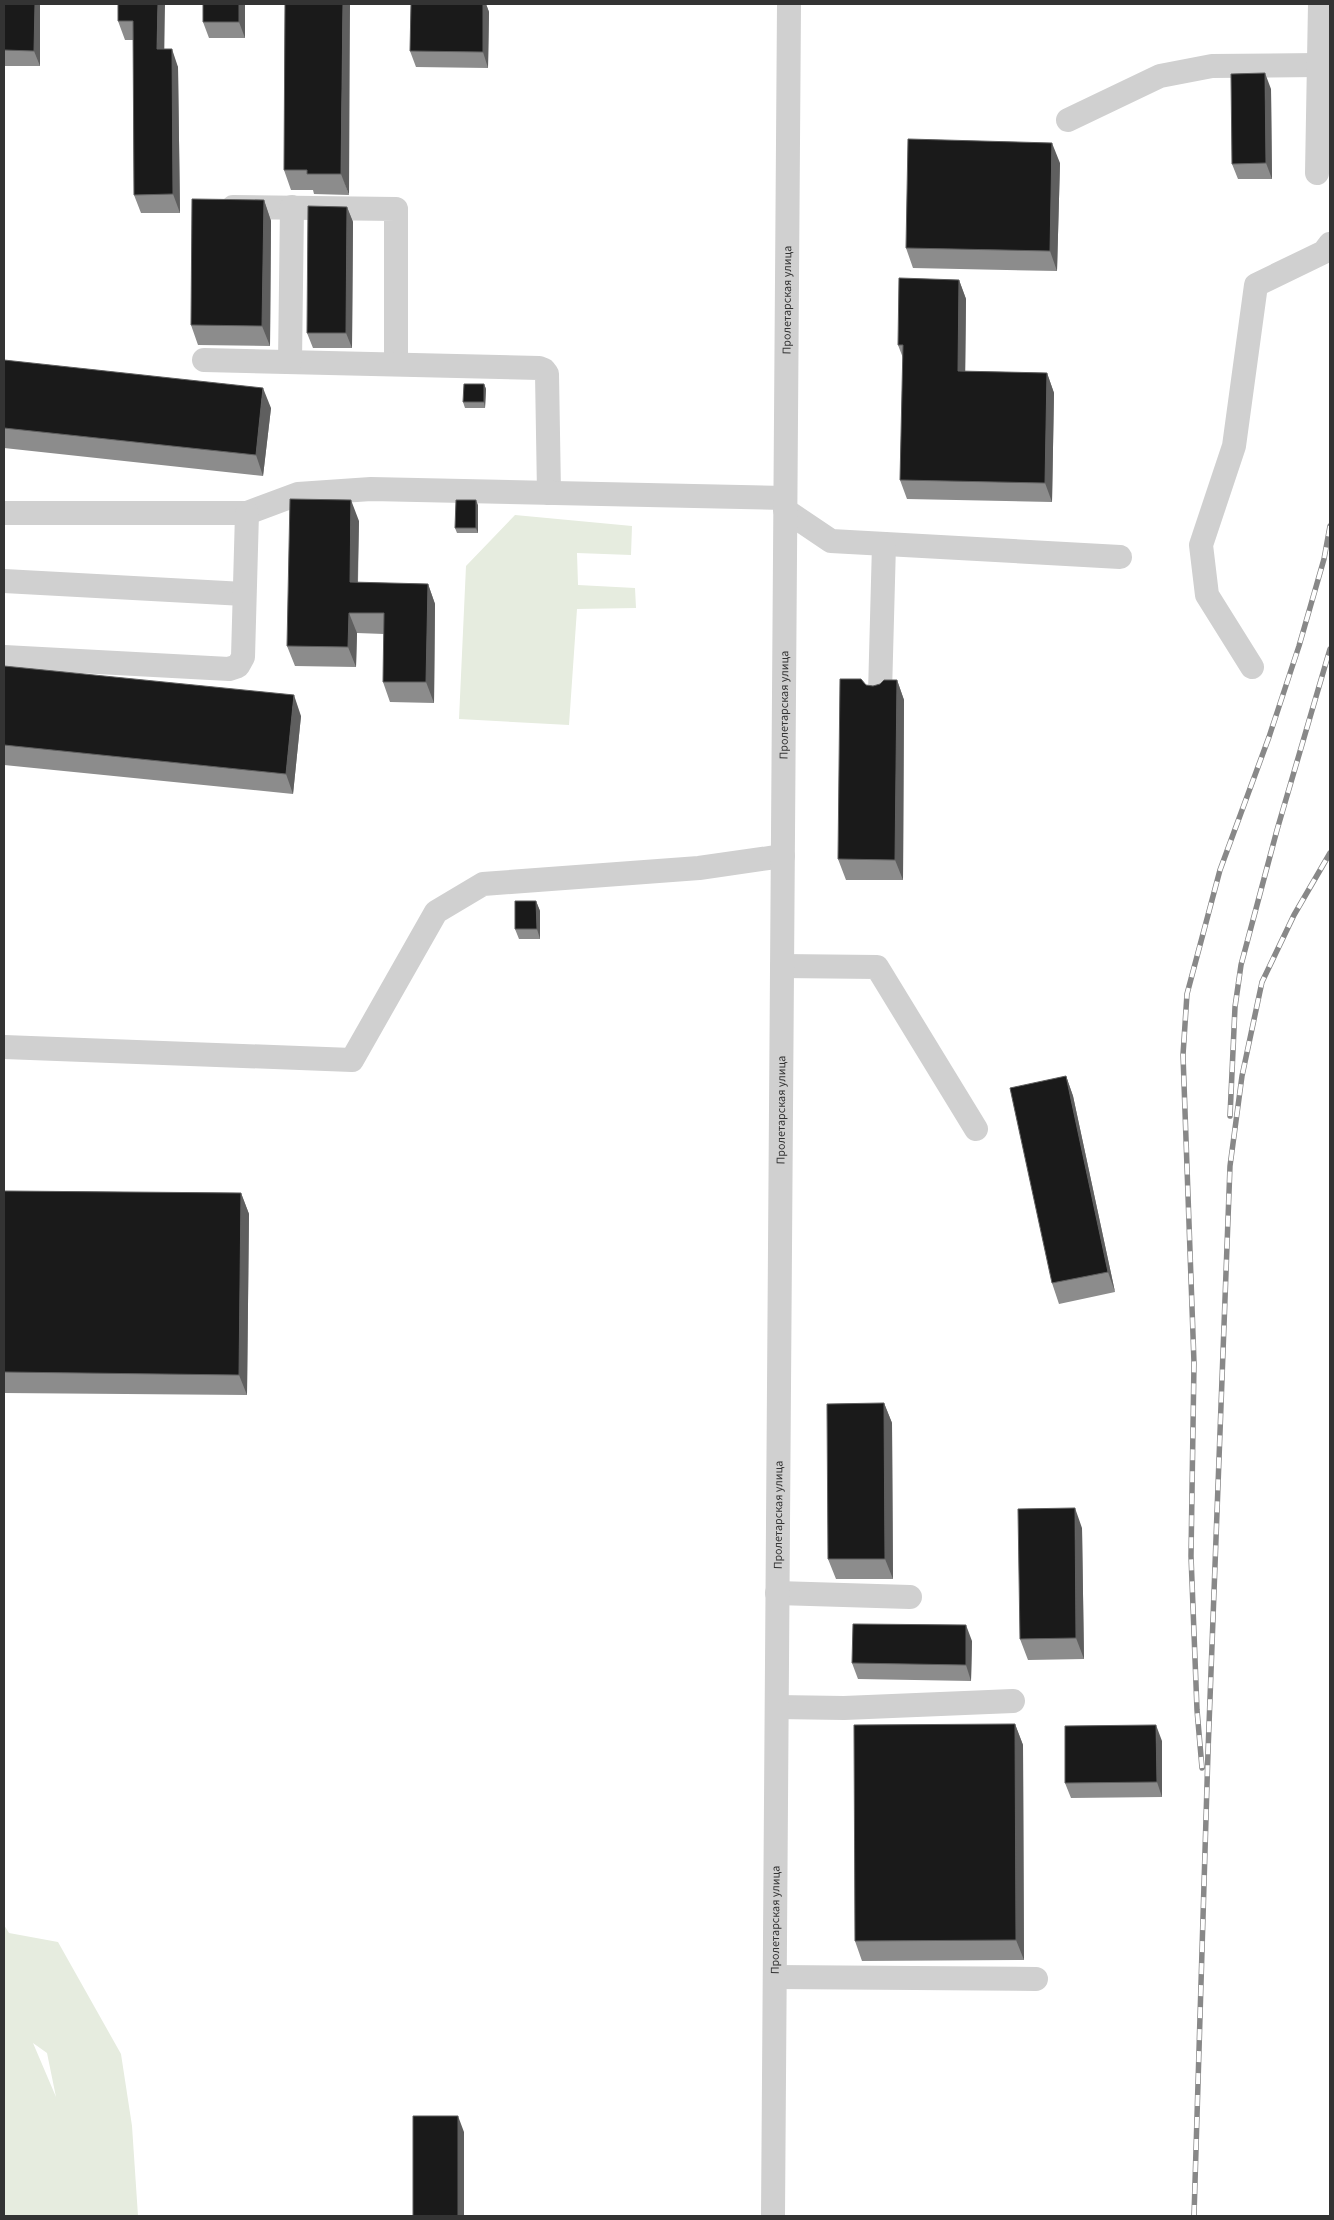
<svg xmlns="http://www.w3.org/2000/svg" width="1334" height="2220" font-family="'Source Sans 3',sans-serif">
  <style>
    .green { fill: #e6ecdf; fill-rule: evenodd }
    .lines { fill: none; stroke-linecap: round; stroke-linejoin: round }
    .minor { stroke: #d0d0d0; stroke-width: 24 }
    .rail-casing { stroke: #888; stroke-width: 5.5 }
    .rail { stroke: #fff; stroke-width: 4; stroke-dasharray: 11; stroke-linecap: butt }
    .wall { fill: #8c8c8c }
    .shaded-wall { fill: #5f5f5f }
    .building { fill: #1a1a1a; stroke: #5f5f5f }
    .labels { text-anchor: middle; dominant-baseline: central; stroke-width: 5; stroke-linejoin: round; paint-order: stroke }
    .street-label { font-size: 12px; fill: #333; stroke: #fff }
  </style>
  <rect width="100%" height="100%" fill="#fff"/>
  <path class="green" d="M515 515 632 526 631 555 577 553 578 585 635 588 636 608 577 609 569 725 459 719 466 566Z
    M4 1925 9 1933 58 1942 121 2054 132 2126 138 2216H4ZM33 2043 47 2053 56 2097Z"/>
  <g class="lines">
    <g class="minor">
      <path d="M1068 120 1160 76 1212 66 1319 65"/>
      <path d="M1317 173 1320 4"/>
      <path d="M233 207 396 209V364"/>
      <path d="M204 360 539 368 544 370 547 374 549 493"/>
      <path d="M290 362 292 207"/>
      <path d="M785 510 831 541 1120 557"/>
      <path d="M4 513H247L298 494 371 489 785 498"/>
      <path d="M4 581 244 594"/>
      <path d="M4 657 229 669 238 666 243 657 247 513"/>
      <path d="M1252 667 1207 595 1201 545 1234 446 1256 285 1324 252 1330 244"/>
      <path d="M880 693 884 544"/>
      <path d="M782 966 877 967 976 1129"/>
      <path d="M4 1047 352 1060 436 912 483 884 699 868 783 856"/>
      <path d="M777 1593 910 1597"/>
      <path d="M777 1707 844 1708 1013 1701"/>
      <path d="M775 1977 1036 1979"/>
      <path id="s1" d="M773 2216 789 4"/>
    </g>
    <g class="rail-casing">
      <path id="rail" d="M1230 1116 1235 1007 1241 965 1277 830 1330 649
        M1202 1768 1197 1710 1191 1556 1194 1363 1183 1055 1187 994 1220 870 1269 737 1299 646 1324 559 1330 526
        M1194 2216 1208 1752 1230 1166 1242 1076 1262 982 1294 915 1330 853"/>
    </g>
    <use href="#rail" class="rail"/>
  </g>
  <path class="wall" d="M4 4H40V66H4Z
    M118 4 164 49 178 67 180 213H141L134 195 133 40H125L118 21Z
    M245 4V38H209L203 22Z
    M285 4 349 195 314 194 313 190H291L284 170Z
    M411 4H486L489 12 488 68 416 67 410 51Z
    M1271 89 1272 179H1238L1232 164Z
    M1060 163 1057 271 913 268 906 248Z
    M264 200 271 221 270 346 198 345 191 325Z
    M347 207 353 222 352 348H313L307 333Z
    M959 280 966 299 965 372 1047 373 1054 393 1052 502 907 499 900 480 903 358 898 345Z
    M4 360 271 408 263 476 4 448Z
    M484 384 486 389 485 408H465L463 402Z
    M478 505V533H457L455 528Z
    M359 521 358 583 428 584 435 604 434 703 390 702 383 682 384 634 357 633 356 667 295 666 287 646Z
    M4 666 301 716 293 794 4 765Z
    M897 680 904 700 903 880H846L838 859 866 685 873 686Z
    M536 901 540 911V939H519L515 929Z
    M1066 1076 1073 1096 1115 1292 1059 1304 1052 1283Z
    M4 1191 241 1193 249 1214 247 1395 4 1393Z
    M884 1403 892 1423 893 1579H836L828 1559Z
    M1082 1528 1084 1659 1028 1660 1020 1639Z
    M972 1641 971 1681 858 1679 852 1663Z
    M1015 1724 1023 1745 1024 1960 862 1961 855 1941Z
    M1162 1741V1797L1071 1798 1065 1783Z"/>
  <path class="shaded-wall" d="M35 4H40V66L34 51Z
    M158 4H165L164 67 157 49Z
    M239 4H245V38L239 22Z
    M343 4H350L349 195 341 174Z
    M483 4H486L489 12 488 68 483 52Z
    M172 49 178 67 180 213 173 194Z
    M1265 73 1271 89 1272 179 1266 163Z
    M1052 143 1060 163 1057 271 1050 251Z
    M264 200 271 221 270 346 262 326Z
    M347 207 353 222 352 348 346 333Z
    M959 280 966 299 965 391 958 371Z
    M1047 373 1054 393 1052 502 1045 483Z
    M484 384 486 389 485 408 484 402Z
    M263 388 271 408 263 476 256 455Z
    M351 500 359 521 357 603 350 582Z
    M476 500 478 505V533L476 528Z
    M428 584 435 604 434 703 426 682Z
    M349 613 357 633 356 667 348 647Z
    M897 680 904 700 903 880 895 860Z
    M294 695 301 716 293 794 286 774Z
    M536 901 540 911V939L537 929Z
    M1066 1076 1073 1096 1115 1292 1108 1272Z
    M241 1193 249 1214 247 1395 239 1375Z
    M884 1403 892 1423 893 1579 885 1559Z
    M1075 1508 1082 1528 1084 1659 1076 1638Z
    M966 1625 972 1641 971 1681 966 1665Z
    M1015 1724 1023 1745 1024 1960 1016 1940Z
    M1156 1725 1162 1741V1797L1157 1782Z
    M458 2116 464 2132V2216H458Z"/>
  <path class="building" d="M4 4H35L34 51 4 50Z
    M118 4H158L157 49H172L173 194 134 195 133 21H118Z
    M203 4H239V22H203Z
    M285 4H343L341 174H307V170H284Z
    M411 4H483V52L410 51Z
    M1265 73 1266 163 1232 164 1231 74Z
    M908 139 1052 143 1050 251 906 248Z
    M192 199 264 200 262 326 191 325Z
    M308 206 347 207 346 333H307Z
    M899 278 959 280 958 371 1047 373 1045 483 900 480 903 345H898Z
    M4 360 263 388 256 455 4 428Z
    M464 384H484V402H463Z
    M290 499 351 500 350 582 428 584 426 682H383L384 613H349L348 647 287 646Z
    M456 500H476V528H455Z
    M4 666 294 695 286 774 4 745Z
    M840 679H861L866 685 873 686 880 684 884 680H897L895 860 838 859Z
    M515 901H536L537 929H515Z
    M1066 1076 1108 1272 1052 1283 1010 1088Z
    M4 1191 241 1193 239 1375 4 1372Z
    M884 1403 885 1559H828L827 1404Z
    M1075 1508 1076 1638 1020 1639 1018 1509Z
    M853 1624 966 1625V1665L852 1663Z
    M1015 1724 1016 1940 855 1941 854 1725Z
    M1156 1725 1157 1782 1065 1783V1726Z
    M413 2116H458V2216H413Z"/>
  <g class="labels">
    <g class="street-label">
      <text stroke="none"><textPath href="#s1" startOffset="1916">Пролетарская улица</textPath></text>
      <text stroke="none"><textPath href="#s1" startOffset="1511">Пролетарская улица</textPath></text>
      <text stroke="none"><textPath href="#s1" startOffset="1106">Пролетарская улица</textPath></text>
      <text stroke="none"><textPath href="#s1" startOffset="701">Пролетарская улица</textPath></text>
      <text stroke="none"><textPath href="#s1" startOffset="296">Пролетарская улица</textPath></text>
    </g>
  </g>
  <rect width="1334" height="2220" fill="none" stroke="#333333" stroke-width="10"/>
</svg>
